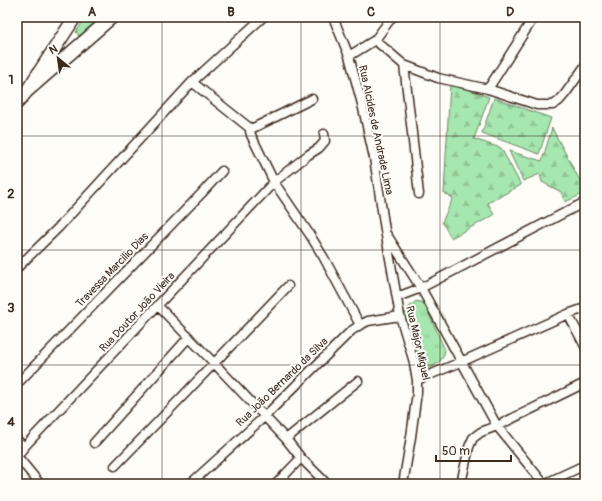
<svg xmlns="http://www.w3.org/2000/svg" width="602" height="501" font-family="Pangolin,sans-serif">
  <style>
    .grass { fill: url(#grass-tufts); stroke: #708866 }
    .forest { fill: url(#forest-firs); stroke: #708866 }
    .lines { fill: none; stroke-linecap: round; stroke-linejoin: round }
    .street-casing { stroke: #3b2a1e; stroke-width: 11 }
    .secondary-casing { stroke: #3b2a1e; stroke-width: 15 }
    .street { stroke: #fdfcf7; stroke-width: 8 }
    .secondary { stroke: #fdfcf7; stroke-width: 12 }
    .grid { fill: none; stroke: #3b2a1e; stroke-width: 1; stroke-opacity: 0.55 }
    .labels { text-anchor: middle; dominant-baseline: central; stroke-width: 4; stroke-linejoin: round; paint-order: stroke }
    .street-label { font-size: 11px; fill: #3b2a1e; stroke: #fdfcf7 }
    .neatline { fill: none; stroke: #3b2a1e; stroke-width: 1.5 }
    .grid-label { font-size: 13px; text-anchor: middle; font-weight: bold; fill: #3b2a1e }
  </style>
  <defs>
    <pattern id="grass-tufts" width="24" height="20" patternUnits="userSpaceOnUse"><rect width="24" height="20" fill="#a6e6af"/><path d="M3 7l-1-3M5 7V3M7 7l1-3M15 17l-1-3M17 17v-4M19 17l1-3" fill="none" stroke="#90c596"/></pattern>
    <pattern id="forest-firs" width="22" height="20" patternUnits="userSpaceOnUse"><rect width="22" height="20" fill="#a6e6af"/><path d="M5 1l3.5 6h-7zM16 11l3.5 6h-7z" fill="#90c596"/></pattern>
  </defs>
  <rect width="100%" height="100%" fill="#fdfcf7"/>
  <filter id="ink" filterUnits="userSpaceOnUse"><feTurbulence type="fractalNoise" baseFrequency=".025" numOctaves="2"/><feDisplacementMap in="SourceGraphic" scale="8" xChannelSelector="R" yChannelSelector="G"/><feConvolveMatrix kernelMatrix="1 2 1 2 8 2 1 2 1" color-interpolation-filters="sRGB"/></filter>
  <g filter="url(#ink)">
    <path class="grass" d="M86 17H110L84 36H79L76 32Z
      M416 301 424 303 445 350C443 361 437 365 427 369L418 363 404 315 409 307Z"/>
    <path class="forest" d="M450 83 489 97 474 139 501 148 521 185 488 203 494 215 451 238 442 222 453 198 444 193Z
      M494 98 551 118 539 154 482 133Z
      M552 128 585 190V193L565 202 561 192 542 182 540 174 523 181 509 151 542 161Z"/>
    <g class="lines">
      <g class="street-casing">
        <path id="street" d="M333 17 349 56 362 104 374 158 385 230 400 316 413 359 417 380V392L411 437 403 484
          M375 40 404 65 438 78 488 89 537 105H553L559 101 565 94 585 66
          M349 56 375 40 392 17
          M404 65 411 124 419 194
          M192 82 251 129
          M488 89 534 17
          M312 99 251 129 250 131 251 135 274 182 310 235 324 258 360 325
          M387 235 421 288 497 426 544 484
          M17 268 58 228 192 82 263 17
          M397 297 421 288 585 202
          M158 306 214 363 286 439 301 458 327 484
          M568 314 585 346
          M417 380 461 362 568 314 585 308
          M17 384 201 194 222 171
          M286 439 358 381
          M17 440 24 447
          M94 443 189 337
          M17 456 40 484
          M17 457 24 447 274 182 308 155 319 148 325 141 324 134
          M115 466 178 401 288 286
          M462 479 469 447 473 438 481 432 497 426 585 383
          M190 484 264 417 351 331 360 325 368 321 400 316
          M276 484 301 458
          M544 484 585 465"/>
      </g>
      <g class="secondary-casing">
        <path id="secondary" d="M27 91 112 17
          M17 103 27 91 75 17"/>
      </g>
      <use href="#street" class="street"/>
      <use href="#secondary" class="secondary"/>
    </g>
  </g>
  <path class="grid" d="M162 17V484M301 17V484M440 17V484M17 136H585M17 250H585M17 365H585"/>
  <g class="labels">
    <g class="street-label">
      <text transform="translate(376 130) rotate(78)">Rua Alcides de Andrade Lima</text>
      <text transform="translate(112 270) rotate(-46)">Travessa Marcilio Dias</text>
      <text transform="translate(137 312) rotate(-47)">Rua Doutor João Vieira</text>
      <text transform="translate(418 343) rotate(77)">Rua Major Miguel</text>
      <text transform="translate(282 382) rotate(-44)">Rua João Bernardo da Silva</text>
    </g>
  </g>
  <rect width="602" height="501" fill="none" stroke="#fdfcf7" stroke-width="44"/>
  <g transform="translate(58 58) rotate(331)" stroke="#fdfcf7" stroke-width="3" paint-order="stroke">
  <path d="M0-3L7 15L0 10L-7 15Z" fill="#3b2a1e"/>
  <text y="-6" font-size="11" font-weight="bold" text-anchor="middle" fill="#3b2a1e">N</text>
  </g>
  <path d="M436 455v6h75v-6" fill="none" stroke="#3b2a1e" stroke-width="2"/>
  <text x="442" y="455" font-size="12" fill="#3b2a1e" stroke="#fdfcf7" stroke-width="3" paint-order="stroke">50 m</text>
  <rect x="22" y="22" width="558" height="457" class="neatline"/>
  <g class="grid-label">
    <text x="92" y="16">A</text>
    <text x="231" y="16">B</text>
    <text x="371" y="16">C</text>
    <text x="510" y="16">D</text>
    <text x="11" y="84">1</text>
    <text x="11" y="198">2</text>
    <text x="11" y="312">3</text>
    <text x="11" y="426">4</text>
  </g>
</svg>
